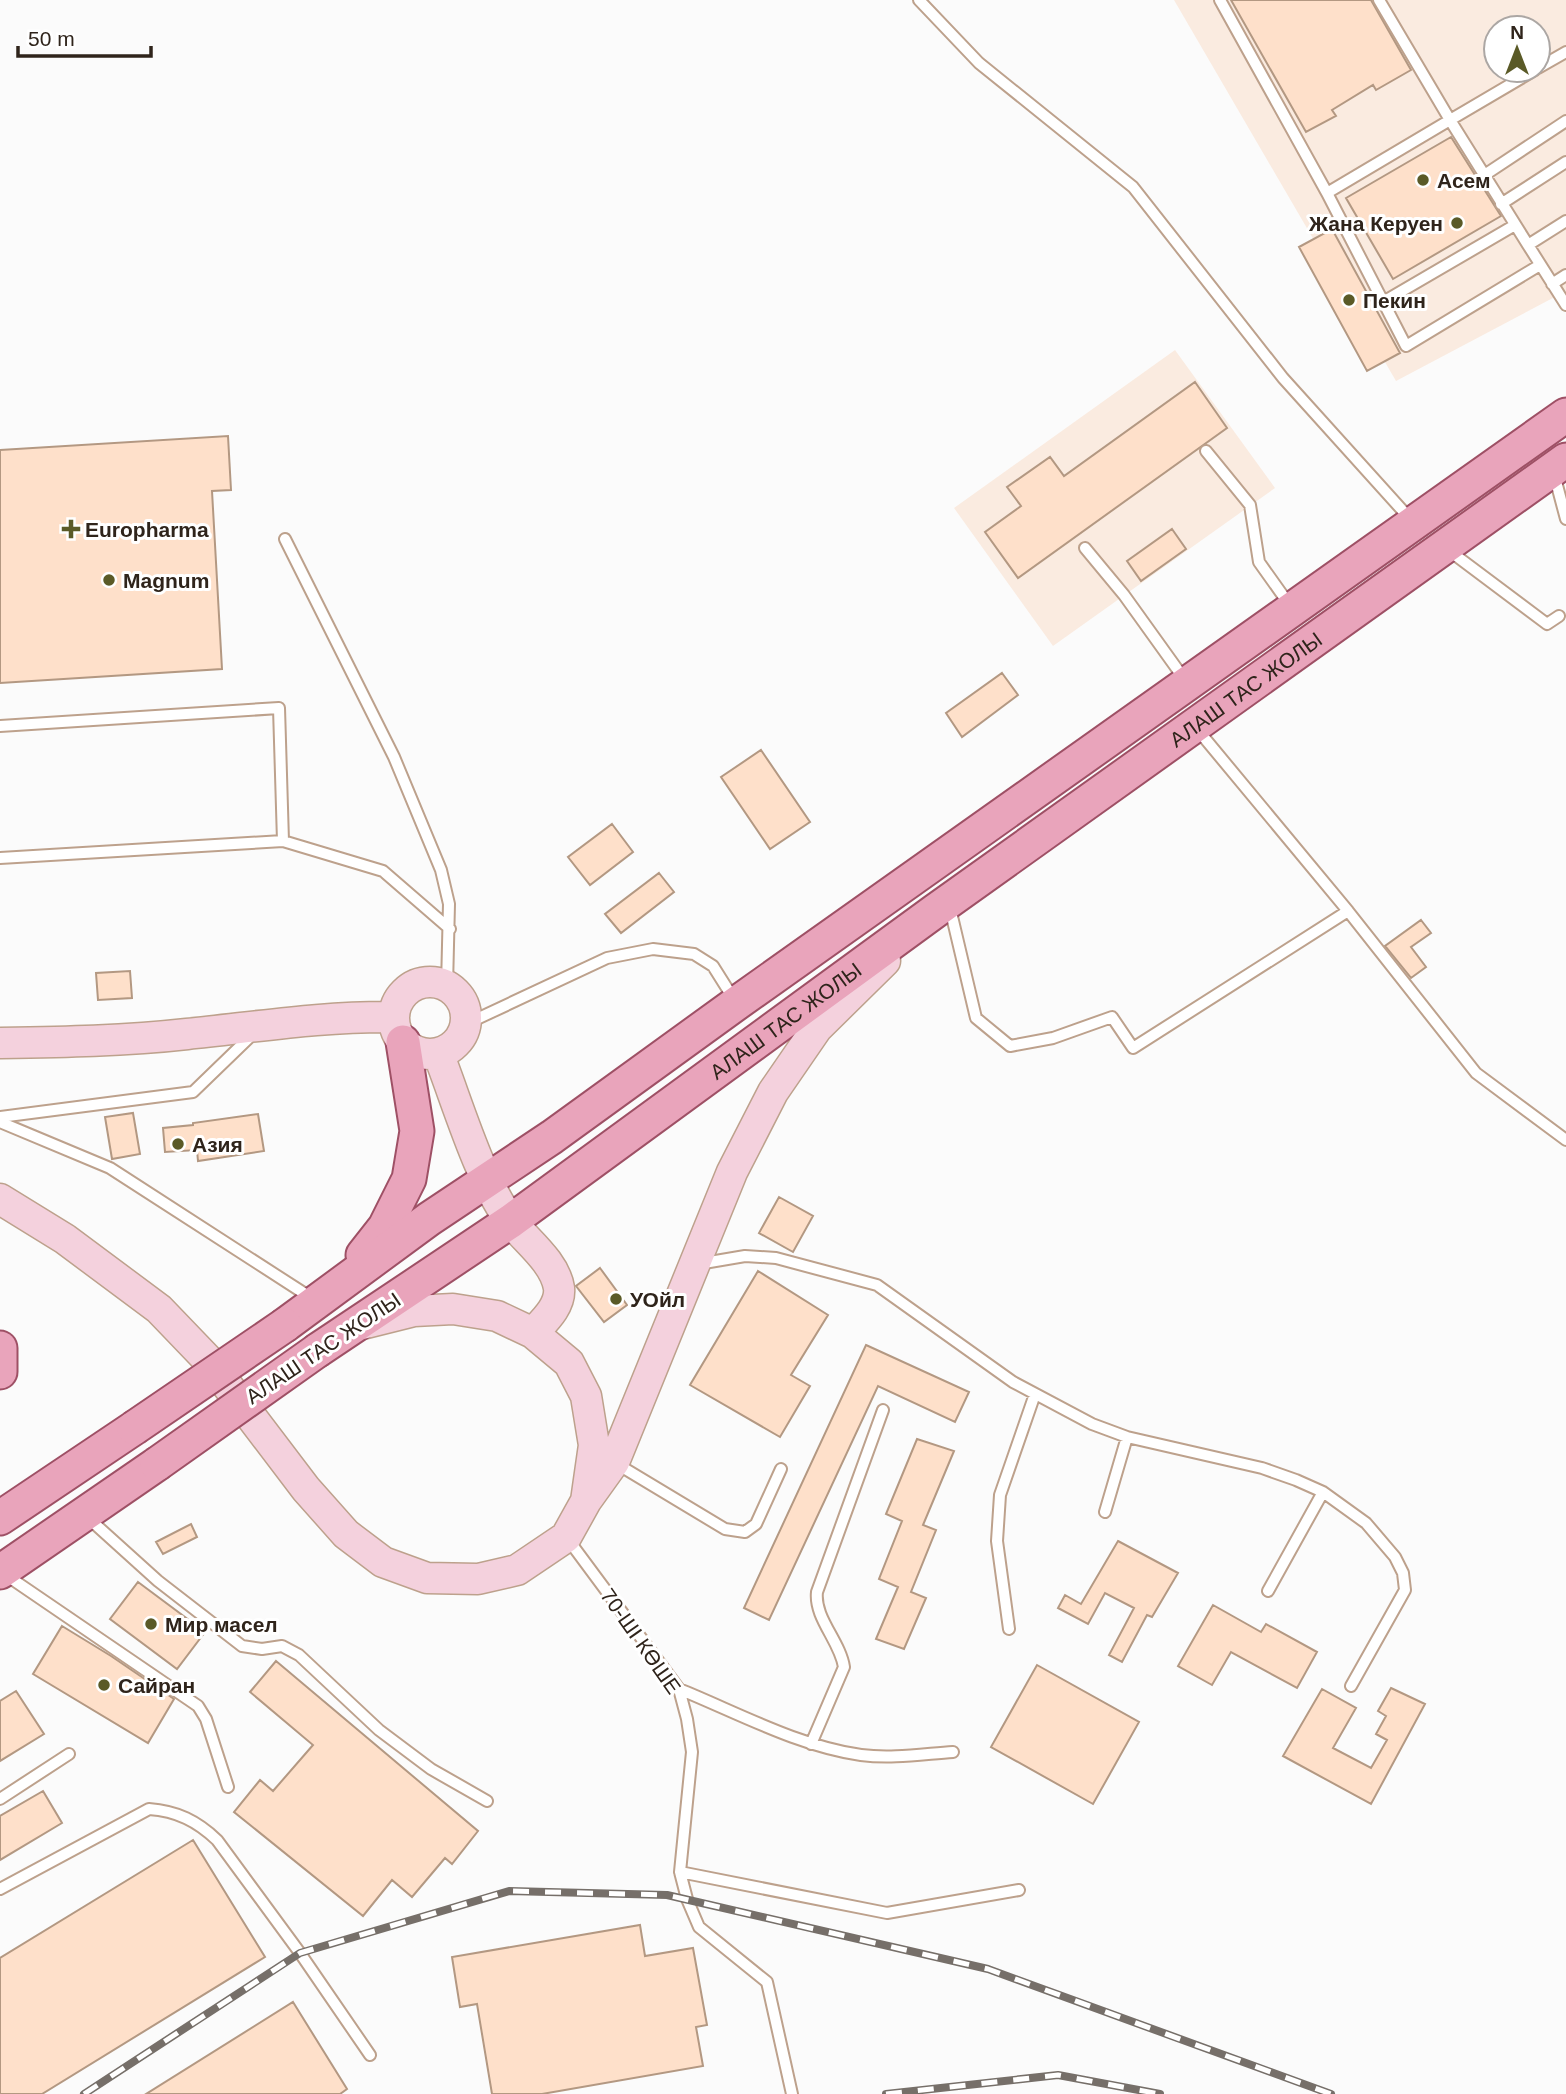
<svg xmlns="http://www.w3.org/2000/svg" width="1566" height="2094" font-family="Helvetica,sans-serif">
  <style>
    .built { fill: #faebe0; fill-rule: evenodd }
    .building { fill: #fee0ca; stroke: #b39882; stroke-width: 2 }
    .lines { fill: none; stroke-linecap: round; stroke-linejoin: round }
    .lane-casing { stroke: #bda18c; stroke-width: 14 }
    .secondary-casing { stroke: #bda18c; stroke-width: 33 }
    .primary-casing { stroke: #9e5065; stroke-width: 37 }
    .lane { stroke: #fff; stroke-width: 10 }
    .secondary { stroke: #f4d1dd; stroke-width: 30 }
    .primary { stroke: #e9a4bb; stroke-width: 33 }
    .rail-casing { stroke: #766f69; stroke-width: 8 }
    .rail { stroke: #fff; stroke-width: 5; stroke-dasharray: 16; stroke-linecap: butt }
    .primary-bridge-casing { stroke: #9e5065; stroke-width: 37; stroke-linecap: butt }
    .primary-bridge { stroke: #e9a4bb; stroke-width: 33 }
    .poi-dot { fill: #5a5a27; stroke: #fff; stroke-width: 2.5 }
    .labels { text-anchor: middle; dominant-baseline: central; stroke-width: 6; stroke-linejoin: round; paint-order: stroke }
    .poi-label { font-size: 21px; font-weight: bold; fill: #2f241b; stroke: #fff; text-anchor: start }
    .street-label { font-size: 21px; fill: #2f241b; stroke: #fff }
  </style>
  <rect width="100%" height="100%" fill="#fbfbfb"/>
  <path class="built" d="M1174 0H1566V291L1396 381ZM1496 28H1538V70H1496Z
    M1175 350 1275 488 1053 646 954 508Z"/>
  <path class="building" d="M1231 0H1371L1411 70 1376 90 1373 85 1332 110 1336 116 1306 132Z
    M1451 137 1501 216 1393 279 1346 198Z
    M1332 229 1400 353 1367 371 1299 247Z
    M1195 382 1227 428 1018 578 985 532 1021 506 1007 487 1050 457 1064 476Z
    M228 436 231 490 212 491 222 669 0 683V450Z
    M1172 529 1186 549 1141 581 1127 561Z
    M1002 673 1018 695 962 737 946 713Z
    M761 750 810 822 770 849 721 777Z
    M612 824 633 852 590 885 568 857Z
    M659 873 674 892 621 933 605 914Z
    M1421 920 1431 933 1411 947 1426 967 1411 978 1385 946Z
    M130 971 132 998 98 1000 96 973Z
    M133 1113 140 1154 112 1159 105 1117Z
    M258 1114 264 1151 198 1161 197 1150 165 1152 163 1128 193 1125V1123Z
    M779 1197 813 1216 793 1252 759 1233Z
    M600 1268 627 1305 604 1322 576 1286Z
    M758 1271 828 1315 791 1375 810 1386 780 1437 690 1385Z
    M866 1345 969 1392 955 1422 878 1386 769 1620 744 1608Z
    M917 1439 954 1451 923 1525 936 1530 911 1592 926 1598 904 1649 876 1639 898 1587 879 1579 902 1521 886 1514Z
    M191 1524 197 1537 163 1554 156 1542Z
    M1118 1541 1178 1573 1152 1617 1147 1615 1122 1662 1109 1655 1134 1608 1105 1593 1088 1624 1058 1608 1065 1595 1081 1604Z
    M138 1582 205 1632 177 1669 110 1619Z
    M1213 1605 1261 1632 1266 1624 1317 1652 1297 1688 1231 1652 1212 1685 1178 1666Z
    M62 1626 111 1656 174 1699 148 1743 33 1674Z
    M276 1661 478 1831 452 1864 445 1858 412 1897 392 1880 363 1916 234 1812 260 1780 273 1791 313 1745 250 1692Z
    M1037 1665 1139 1722 1093 1804 991 1747Z
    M1391 1688 1425 1704 1371 1804 1283 1756 1322 1689 1356 1708 1333 1748 1371 1768 1387 1740 1376 1734 1386 1716 1378 1711Z
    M16 1691 44 1734 0 1761V1701Z
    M43 1791 62 1823 0 1860V1816Z
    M193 1840 265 1957 42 2094H0V1958Z
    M640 1925 645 1956 693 1948 707 2025 696 2027 703 2066 542 2094H492L477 2004 460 2007 452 1957Z
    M293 2002 347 2089 340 2094H146Z"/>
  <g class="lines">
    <g class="lane-casing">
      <path id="lane" d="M919 0 979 63 1133 187 1283 378 1412 521
        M1220 0 1327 193 1450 120 1379 0
        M1538 68 1566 52
        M1483 176 1566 121
        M1327 193 1406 346 1540 265
        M1501 204 1566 162
        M1566 221 1528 245 1566 305
        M1528 245 1450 120 1535 70
        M1552 284 1566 275
        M1383 302 1515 225
        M1206 451 1250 505 1259 562 1291 607
        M1554 474 1566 519
        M285 539 394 757 441 870 449 904 447 986
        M1085 548 1124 595 1185 680
        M1447 549 1547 624 1559 616
        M0 726 279 708 283 841
        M0 858 283 841 383 871 450 929
        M950 908 976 1018 1010 1046 1053 1038 1112 1017 1133 1048 1348 911 1197 729
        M1348 911 1476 1073 1566 1140
        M466 1024 607 958 653 949 694 954 713 966 735 1001
        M0 1117 193 1092 255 1032
        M0 1122 110 1168 313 1299
        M698 1264 745 1256 776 1258 877 1285 1013 1382 1092 1424 1127 1437 1262 1468 1296 1480 1323 1492 1366 1523 1395 1557 1403 1573 1405 1590 1351 1686
        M617 1464 725 1529 745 1532 756 1524 781 1469
        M1105 1512 1127 1437
        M86 1516 158 1581 242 1646 262 1649 282 1646 299 1655 379 1730 431 1769 487 1801
        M567 1538 679 1689 687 1719 692 1752 680 1872 687 1899 699 1927 767 1982 792 2094
        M6 1575 198 1706 206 1719 228 1787
        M1268 1591 1323 1492
        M1009 1629 997 1541 1000 1495 1035 1394
        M679 1689C738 1713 798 1746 861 1755 892 1759 923 1754 953 1752
        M811 1744 844 1667C840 1641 814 1618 817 1592L883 1410
        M0 1799 69 1754
        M680 1872 887 1913 1019 1890
        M0 1889 149 1809C177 1811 197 1821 217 1840L300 1953 370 2055"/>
    </g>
    <g class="secondary-casing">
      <path id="secondary" d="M394 1018a36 36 0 1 1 72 0a36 36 0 1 1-72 0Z
        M0 1043C62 1042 125 1041 187 1034 256 1027 324 1016 394 1017
        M438 1053C458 1104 480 1182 513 1224 529 1243 555 1263 559 1288 561 1306 544 1321 533 1333
        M0 1199 65 1239 159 1309 208 1360 306 1489 346 1534 383 1562 427 1578 478 1579 517 1570 566 1537 586 1501 614 1462 732 1172 773 1092 817 1028 885 961
        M362 1324 414 1311 453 1309 497 1316 533 1333 569 1363 586 1396 594 1445 586 1501"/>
    </g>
    <g class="primary-casing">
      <g id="primary">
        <path d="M363 1255 385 1227 409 1179 417 1131 403 1042"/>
        <path d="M285 1325 429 1219 552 1137 737 1003 1566 415"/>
        <path d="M0 1348V1372"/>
        <path id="s1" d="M318 1350 511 1221 935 911 1566 460"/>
        <path d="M0 1518 134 1428"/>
        <path d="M0 1572 157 1464"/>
      </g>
    </g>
    <use href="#lane" class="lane"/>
    <use href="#secondary" class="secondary"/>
    <use href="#primary" class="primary"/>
    <g class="rail-casing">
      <path id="rail" d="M84 2094 300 1953 509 1891 667 1895 988 1969 1331 2094
        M886 2094 1058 2075 1160 2094"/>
    </g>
    <use href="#rail" class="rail"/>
    <g class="primary-bridge-casing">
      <path id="primary-bridge" d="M134 1428 285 1325
        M157 1464 318 1350"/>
    </g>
    <use href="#primary-bridge" class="primary-bridge"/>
  </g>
  <g class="poi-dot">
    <circle cx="1423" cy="180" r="7"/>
    <circle cx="1457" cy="223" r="7"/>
    <circle cx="1349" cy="300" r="7"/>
    <path d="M67.5 518.5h7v7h7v7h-7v7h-7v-7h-7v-7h7z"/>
    <circle cx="109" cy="580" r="7"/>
    <circle cx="178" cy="1144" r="7"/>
    <circle cx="616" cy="1299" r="7"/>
    <circle cx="151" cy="1624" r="7"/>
    <circle cx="104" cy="1685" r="7"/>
  </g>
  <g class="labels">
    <g class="poi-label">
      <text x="1437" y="180">Асем</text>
      <text x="1443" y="223" text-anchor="end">Жана Керуен</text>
      <text x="1363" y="300">Пекин</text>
      <text x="85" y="529">Europharma</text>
      <text x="123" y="580">Magnum</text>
      <text x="192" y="1144">Азия</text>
      <text x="630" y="1299">УОйл</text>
      <text x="165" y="1624">Мир масел</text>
      <text x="118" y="1685">Сайран</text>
    </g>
    <g class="street-label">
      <text stroke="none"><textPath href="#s1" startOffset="1139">АЛАШ ТАС ЖОЛЫ</textPath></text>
      <text stroke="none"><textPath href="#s1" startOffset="572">АЛАШ ТАС ЖОЛЫ</textPath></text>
      <text transform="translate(323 1348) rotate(-34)">АЛАШ ТАС ЖОЛЫ</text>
      <text transform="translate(641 1641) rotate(55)">70-ШІ КӨШЕ</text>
    </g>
  </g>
  <g transform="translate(1517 49)"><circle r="33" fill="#ffffff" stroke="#aca7a4" stroke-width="2"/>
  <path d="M0-5L12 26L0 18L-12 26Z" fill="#5a5a27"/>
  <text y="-10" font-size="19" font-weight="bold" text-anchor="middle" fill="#2f241b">N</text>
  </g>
  <path d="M18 46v10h133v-10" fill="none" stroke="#2f241b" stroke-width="3.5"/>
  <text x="28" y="46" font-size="21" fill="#2f241b" stroke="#ffffff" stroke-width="5" paint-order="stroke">50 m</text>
</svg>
